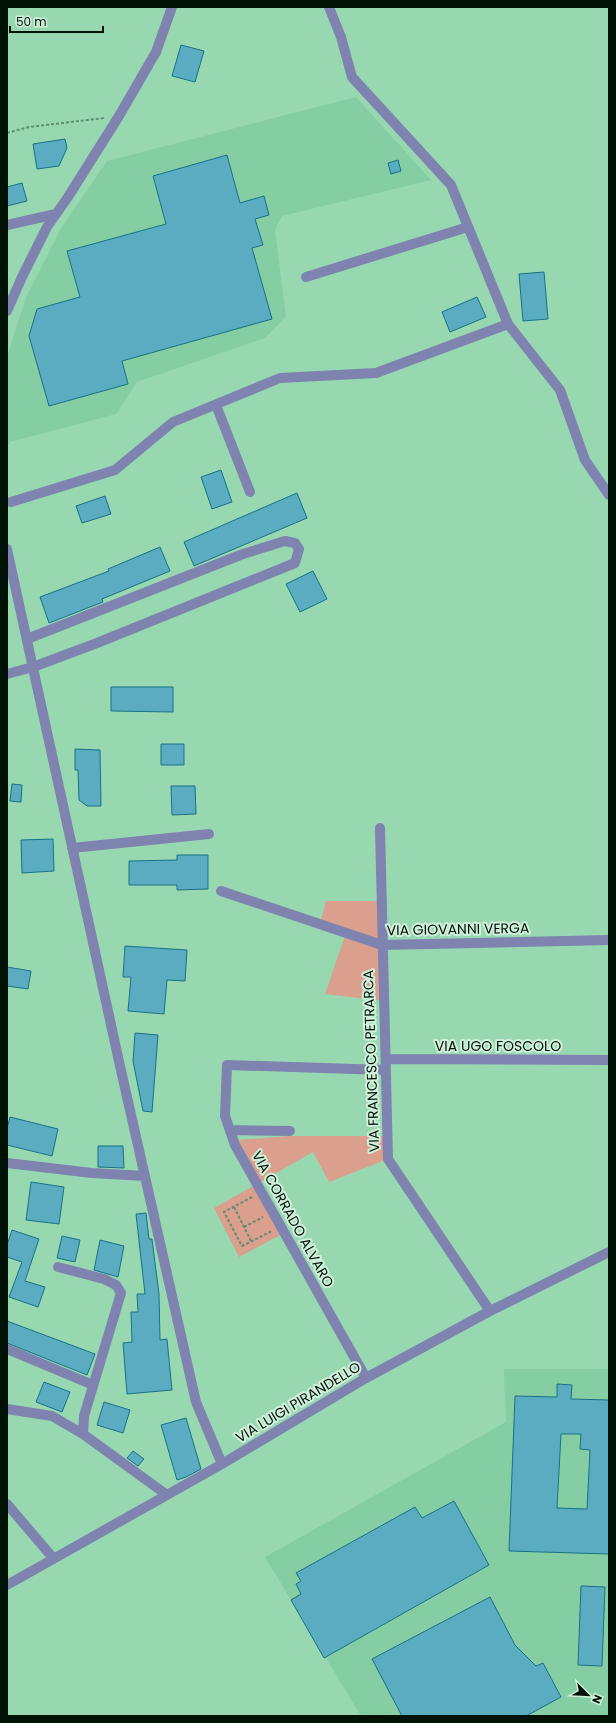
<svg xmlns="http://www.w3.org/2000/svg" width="616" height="1723" font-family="Poppins,sans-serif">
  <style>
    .built { fill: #85cda3 }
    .green { fill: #da9f8d }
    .building { fill: #5babc1; stroke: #187287; fill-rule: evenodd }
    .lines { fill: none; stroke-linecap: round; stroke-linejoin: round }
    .path { stroke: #608e71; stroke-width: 2; stroke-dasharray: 3 2; stroke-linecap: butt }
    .minor { stroke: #7e84af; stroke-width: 10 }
    .labels { text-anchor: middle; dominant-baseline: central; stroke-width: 4; stroke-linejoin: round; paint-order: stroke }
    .street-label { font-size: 14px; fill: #001105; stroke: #d1f0dc }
  </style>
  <rect width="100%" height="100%" fill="#98d8b1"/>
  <path class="built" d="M356 97 431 180 282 216 275 230 286 317 265 338 137 382 116 414 10 442 7 446V357L26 297 60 230 107 161Z
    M504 1369H609V1716H361L265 1557 506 1422Z"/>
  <path class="green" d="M326 901H382L384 1001 325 994 346 933 320 924Z
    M290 1136H386L388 1159 329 1182 313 1152 257 1184 284 1233 239 1257 214 1208 257 1184 235 1145 238 1140Z"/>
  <path class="building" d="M181 45 204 51 195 82 172 76Z
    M65 139 67 148 59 166 37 169 33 144Z
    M227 155 240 203 264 196 269 215 255 219 263 245 252 248 272 319 122 361 128 384 49 406 29 336 37 309 80 297 67 251 166 224 153 176Z
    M398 160 401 171 391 174 388 163Z
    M22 183 27 201 7 206V187Z
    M544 272 548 319 523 321 519 274Z
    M477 297 486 317 450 332 442 312Z
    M221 470 232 502 212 509 201 477Z
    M297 493 307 518 194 566 184 542Z
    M105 496 111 514 82 523 76 506Z
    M160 547 170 571 102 599 103 602 49 623 40 597 109 571 108 569Z
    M313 571 327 599 300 612 286 584Z
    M111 687H173V712L111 711Z
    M161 744H184V765H161Z
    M75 749 100 750 101 806H87L79 800 78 770H75Z
    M12 784 22 785 21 802 10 801Z
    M171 786H195L196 814 172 815Z
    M53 839 54 871 22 873 21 840Z
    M177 855H208V889L177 890V885H129V861L177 860Z
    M125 946 187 950 185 981 167 980 164 1014 128 1011 131 977H123Z
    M7 967 31 971 28 989 7 986Z
    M135 1033 158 1035 152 1112 143 1111 133 1061Z
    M10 1117 58 1129 52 1156 7 1145V1129Z
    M98 1146H123L124 1168 98 1167Z
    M31 1182 64 1187 59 1224 26 1220Z
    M146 1213 149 1239H152L159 1294 160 1340 167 1339 172 1390 127 1394 123 1343 132 1342 131 1312H138L137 1294H145L136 1214Z
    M12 1230 39 1239 25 1281 45 1287 38 1307 9 1297 22 1262 7 1257V1245Z
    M62 1236 80 1240 75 1262 57 1258Z
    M100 1240 124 1246 118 1277 94 1270Z
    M7 1321 95 1354 87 1375 7 1343Z
    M44 1382 70 1392 62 1412 36 1402Z
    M557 1384 572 1385 571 1399 609 1400V1554L509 1551 515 1396 557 1397ZM561 1434H581L580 1449 590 1450 587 1509 557 1508Z
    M104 1402 130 1410 123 1433 97 1425Z
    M186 1418 201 1469 186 1477 177 1480 161 1425Z
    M133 1451 144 1459 138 1466 127 1458Z
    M454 1501 489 1565 324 1658 291 1600 301 1594 296 1584 301 1581 296 1573 415 1507 422 1518Z
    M581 1586 605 1587 602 1666 578 1665Z
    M490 1597 515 1645 536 1666 543 1663 561 1697 526 1716H402L372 1659Z"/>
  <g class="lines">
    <path class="path" d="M7 133 29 127 104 118
      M252 1197 224 1212 242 1246 272 1231
      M234 1207 251 1241
      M244 1227 263 1217"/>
    <path class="minor" d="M329 7 341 37 352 77 451 185 508 324 560 390 585 460 609 495
      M7 225 56 214
      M306 277 468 227
      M7 311 22 277 47 227 68 197 119 116 156 52 172 7
      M216 405 250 492
      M11 502 115 470 173 422 280 378 376 373 508 324
      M7 549 120 1066 196 1402 222 1464
      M7 674 33 667 97 643 295 563 299 549 295 543 285 541 243 554 27 639
      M380 828 388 1159 490 1311
      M72 848 209 834
      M221 891 382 945 609 940
      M387 1059 609 1060
      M230 1130 290 1131
      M7 1163 92 1173 145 1176
      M58 1267 104 1279 116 1285 121 1293 84 1416 83 1434
      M7 1349 93 1385
      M366 1378 235 1145 225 1116 227 1065 385 1070
      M7 1409 52 1416 83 1434 167 1495
      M7 1504 53 1558
      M7 1585 222 1464 366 1378 490 1311 609 1252"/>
  </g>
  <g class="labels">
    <g class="street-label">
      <text transform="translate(458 929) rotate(-1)">VIA GIOVANNI VERGA</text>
      <text x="498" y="1046">VIA UGO FOSCOLO</text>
      <text transform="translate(371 1061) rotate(-92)">VIA FRANCESCO PETRARCA</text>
      <text transform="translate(293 1219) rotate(61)">VIA CORRADO ALVARO</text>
      <text transform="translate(298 1402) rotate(-31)">VIA LUIGI PIRANDELLO</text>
    </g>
  </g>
  <rect width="616" height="1723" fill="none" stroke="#001105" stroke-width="16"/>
  <g transform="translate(588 1695) rotate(114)" stroke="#d1f0dc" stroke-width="3" paint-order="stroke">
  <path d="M0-3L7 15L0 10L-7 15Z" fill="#001105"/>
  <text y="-6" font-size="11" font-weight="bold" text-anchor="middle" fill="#001105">N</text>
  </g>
  <path d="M10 26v6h93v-6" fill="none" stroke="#001105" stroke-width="2"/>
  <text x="16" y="26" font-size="12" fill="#001105" stroke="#d1f0dc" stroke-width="3" paint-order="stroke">50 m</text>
</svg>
